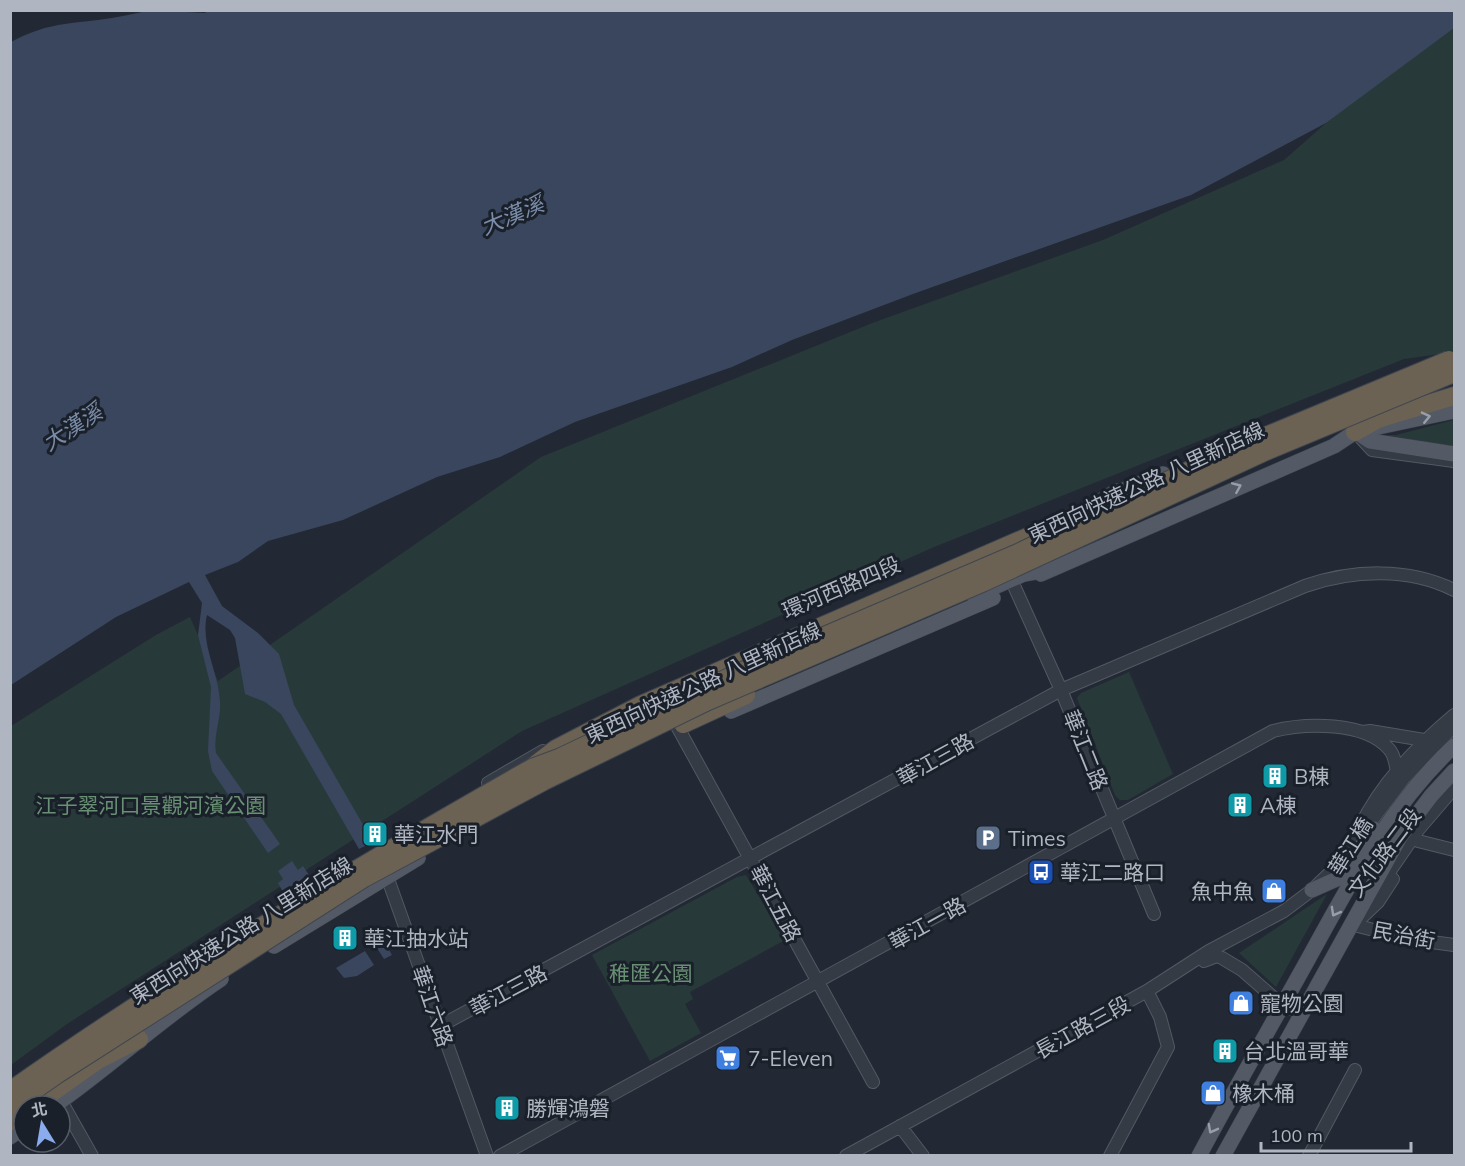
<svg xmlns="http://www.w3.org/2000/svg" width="1465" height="1166" font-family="Mulish,'Noto Sans TC',sans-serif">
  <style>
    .green { fill: #28393a }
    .water { fill: #39465d }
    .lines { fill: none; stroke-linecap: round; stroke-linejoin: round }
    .minor-casing { stroke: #525963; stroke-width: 14 }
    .major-casing { stroke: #3e444f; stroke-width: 16 }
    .highway-casing { stroke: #3f4650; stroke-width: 20 }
    .minor { stroke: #353b45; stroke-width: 12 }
    .major { stroke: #535a65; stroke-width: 15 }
    .highway { stroke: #6b6253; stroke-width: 18 }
    .highway-bridge-casing { stroke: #3f4650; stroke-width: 20; stroke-linecap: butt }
    .highway-bridge { stroke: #6b6253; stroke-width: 18 }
    .oneway { stroke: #989fab }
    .labels { text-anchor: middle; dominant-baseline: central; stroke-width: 6; stroke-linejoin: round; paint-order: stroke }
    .street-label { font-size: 21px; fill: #afb6c2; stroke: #1a202a }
    .poi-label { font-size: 21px; fill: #afb6c2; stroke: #1a202a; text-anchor: start }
    .park-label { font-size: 21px; fill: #699074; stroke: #1a202a }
    .water-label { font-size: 22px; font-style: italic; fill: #7a8ca8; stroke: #1a202a }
  </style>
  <rect width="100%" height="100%" fill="#222934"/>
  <path class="green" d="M1454 19V352L1404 359 934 547 522 731 67 1024 11 1065V726L156 635 190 617 218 681 541 457 875 322 1103 240 1284 160 1439 24Z
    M1454 420V447L1385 435H1396Z
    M1129 672 1173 774 1128 800H1120L1115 795 1077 698 1081 693Z
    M746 875 785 940 690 992 693 999 685 1004 701 1033 650 1061 592 955 737 877Z
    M1327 894 1276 987 1239 953Z"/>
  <path class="water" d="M154 10 204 13 212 10H1454V28L1326 123 1191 195 913 294 792 340 732 367 575 422 500 457 437 477 343 520 268 541 238 562 205 575 222 606 258 633 279 654 294 705 373 842 359 849 281 714 265 702 245 694 235 638 230 630 207 615C200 644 219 673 220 702 221 720 213 736 216 753L280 844 268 853 212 771 208 751 211 687 198 635 202 603 189 582 116 617 11 685V42C43 25 62 24 98 20 116 18 135 13 154 10Z
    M292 861 298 870 303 866 309 875 283 892 278 883 283 879 278 871Z
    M383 939 392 955 384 959 375 945Z
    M365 951 374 965 357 976 344 978 336 968Z"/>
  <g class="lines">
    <g class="minor-casing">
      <path id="minor" d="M1360 437 1372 450 1454 461
        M1015 588 1061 690 1154 914
        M677 726 873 1082
        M1363 732 1370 731 1424 740
        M488 783 543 751
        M1360 827C1381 783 1417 746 1454 715
        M1418 841 1454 850
        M384 868 487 1156
        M1381 884 1418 830 1454 788
        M1360 916 1354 925 1409 939 1454 945
        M1356 923 1378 902 1393 879
        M1204 961 1217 956 1222 958 1242 970 1282 1005 1301 1013
        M440 1026 1061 690 1305 586C1352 570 1408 567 1454 590
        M61 1101 92 1156
        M900 1126 923 1156
        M500 1156 1273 731C1305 723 1365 721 1389 749 1395 755 1395 764 1397 771
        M846 1156 1147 991 1209 951 1284 911 1312 890 1338 865 1404 778 1454 726
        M1110 1156 1168 1047 1160 1017 1147 991
        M1309 1156 1355 1070"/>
    </g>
    <g class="major-casing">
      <path id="major" d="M1354 430 1370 441 1454 454
        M1117 493 1163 474
        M1041 574 1334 446 1355 432 1454 411
        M974 596 1024 574 1047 570
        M731 711 993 598
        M1312 890 1339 878 1374 829
        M274 946 418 858
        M54 1106C111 1066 162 1018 221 979
        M10 1137 24 1127
        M1199 1156C1232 1094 1267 1033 1301 972 1345 893 1387 808 1454 746
        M1223 1156 1400 837 1431 796 1454 771"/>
    </g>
    <g class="highway-casing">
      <path id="highway" d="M1355 432 1378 419 1454 396
        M683 724 746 695
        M535 765 556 749 641 705 1092 509 1117 493
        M33 1106 98 1060 139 1039
        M10 1122 24 1113"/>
    </g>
    <use href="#minor" class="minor"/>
    <use href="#major" class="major"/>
    <use href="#highway" class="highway"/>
    <g class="highway-bridge-casing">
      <path id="highway-bridge" d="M10 1091C179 972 353 870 532 768L559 758 738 673 1018 553 1223 454 1449 360
        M10 1107 56 1075 364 878 544 781 708 701 984 582 1264 452 1454 373"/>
    </g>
    <use href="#highway-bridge" class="highway-bridge"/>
  </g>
  <defs><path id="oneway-chevron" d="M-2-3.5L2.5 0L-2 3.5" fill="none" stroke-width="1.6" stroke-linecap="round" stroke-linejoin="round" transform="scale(1.5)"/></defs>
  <g class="oneway">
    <use href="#oneway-chevron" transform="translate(1426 417) rotate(-13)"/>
    <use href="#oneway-chevron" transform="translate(1237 487) rotate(-23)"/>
    <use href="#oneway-chevron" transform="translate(1335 912) rotate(119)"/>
    <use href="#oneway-chevron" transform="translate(1212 1129) rotate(118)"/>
  </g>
  <defs>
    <g id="building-square" transform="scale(1.35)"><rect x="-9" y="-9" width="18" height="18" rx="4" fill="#0f9aa8" stroke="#1a202a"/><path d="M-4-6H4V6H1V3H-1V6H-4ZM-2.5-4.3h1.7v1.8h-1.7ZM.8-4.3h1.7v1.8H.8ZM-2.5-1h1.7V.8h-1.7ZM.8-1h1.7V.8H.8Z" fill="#fff"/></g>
    <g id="parking-square" transform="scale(1.35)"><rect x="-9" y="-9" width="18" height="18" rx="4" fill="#5c6f8a" stroke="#1a202a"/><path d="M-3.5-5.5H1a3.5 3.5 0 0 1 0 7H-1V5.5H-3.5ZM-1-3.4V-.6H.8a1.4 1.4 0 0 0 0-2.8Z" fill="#fff"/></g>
    <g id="bus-square" transform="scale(1.35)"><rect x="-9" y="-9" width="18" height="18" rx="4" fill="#1a4fb4" stroke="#1a202a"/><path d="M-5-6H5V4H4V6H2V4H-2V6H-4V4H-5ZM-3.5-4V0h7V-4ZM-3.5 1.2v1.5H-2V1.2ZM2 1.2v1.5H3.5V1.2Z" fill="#fff"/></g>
    <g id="shop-square" transform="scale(1.35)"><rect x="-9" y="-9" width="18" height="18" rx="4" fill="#3f7fe0" stroke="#1a202a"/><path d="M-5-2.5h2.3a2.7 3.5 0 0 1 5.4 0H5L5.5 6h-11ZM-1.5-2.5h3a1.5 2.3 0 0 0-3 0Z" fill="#fff"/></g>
    <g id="supermarket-square" transform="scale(1.35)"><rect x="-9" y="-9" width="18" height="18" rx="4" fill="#3f7fe0" stroke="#1a202a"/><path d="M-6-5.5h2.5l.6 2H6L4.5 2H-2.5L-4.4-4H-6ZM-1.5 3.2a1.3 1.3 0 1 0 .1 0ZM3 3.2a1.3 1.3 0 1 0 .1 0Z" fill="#fff"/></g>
  </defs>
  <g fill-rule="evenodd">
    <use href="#building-square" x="1275" y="776"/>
    <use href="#building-square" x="1240" y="805"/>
    <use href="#building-square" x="375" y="834"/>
    <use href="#parking-square" x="988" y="838"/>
    <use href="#bus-square" x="1041" y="872"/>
    <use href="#shop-square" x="1274" y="891"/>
    <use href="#building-square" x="345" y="938"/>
    <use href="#shop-square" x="1241" y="1003"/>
    <use href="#building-square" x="1225" y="1051"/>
    <use href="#supermarket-square" x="728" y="1058"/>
    <use href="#shop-square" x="1213" y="1093"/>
    <use href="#building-square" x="507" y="1108"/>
  </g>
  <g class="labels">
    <g class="street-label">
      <text transform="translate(1146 482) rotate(-25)">東西向快速公路 八里新店線</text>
      <text transform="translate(841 587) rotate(-23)">環河西路四段</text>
      <text transform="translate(703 682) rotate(-25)">東西向快速公路 八里新店線</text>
      <text transform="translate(1086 750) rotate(68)">華江二路</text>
      <text transform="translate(935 759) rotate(-29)">華江三路</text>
      <text transform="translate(1350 846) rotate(-58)">華江橋</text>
      <text transform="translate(1384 852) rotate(-53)">文化路二段</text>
      <text transform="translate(776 903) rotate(62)">華江五路</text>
      <text transform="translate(927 923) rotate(-29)">華江一路</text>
      <text transform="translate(241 930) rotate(-32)">東西向快速公路 八里新店線</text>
      <text transform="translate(1404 935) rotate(11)">民治街</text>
      <text transform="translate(508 990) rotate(-28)">華江三路</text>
      <text transform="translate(433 1006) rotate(71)">華江六路</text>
      <text transform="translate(1082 1027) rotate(-29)">長江路三段</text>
    </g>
    <g class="poi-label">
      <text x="1294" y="776">B棟</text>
      <text x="1260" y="805">A棟</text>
      <text x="394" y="834">華江水門</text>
      <text x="1008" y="838">Times</text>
      <text x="1060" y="872">華江二路口</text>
      <text x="1254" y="891" text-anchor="end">魚中魚</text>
      <text x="364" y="938">華江抽水站</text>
      <text x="1260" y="1003">寵物公園</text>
      <text x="1244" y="1051">台北溫哥華</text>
      <text x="748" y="1058">7-Eleven</text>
      <text x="1232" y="1093">橡木桶</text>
      <text x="526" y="1108">勝輝鴻磐</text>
    </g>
    <g class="park-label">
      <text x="151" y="805">江子翠河口景觀河濱公園</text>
      <text x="651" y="973">稚匯公園</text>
    </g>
    <g class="water-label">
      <text transform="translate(512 215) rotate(-23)">大漢溪</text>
      <text transform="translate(72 427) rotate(-33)">大漢溪</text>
    </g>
  </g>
  <rect width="1465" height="1166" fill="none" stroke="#afb6c2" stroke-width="24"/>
  <g transform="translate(42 1124) rotate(349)"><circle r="28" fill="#1a202a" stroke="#565c67" stroke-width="1.5"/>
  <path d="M0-4.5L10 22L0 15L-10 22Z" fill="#8aabec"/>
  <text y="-9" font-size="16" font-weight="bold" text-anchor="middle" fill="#afb6c2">北</text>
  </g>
  <path d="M1261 1142v9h150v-9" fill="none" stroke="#afb6c2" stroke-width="3"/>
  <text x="1270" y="1142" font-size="18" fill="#afb6c2" stroke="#1a202a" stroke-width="4.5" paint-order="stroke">100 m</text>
</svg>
